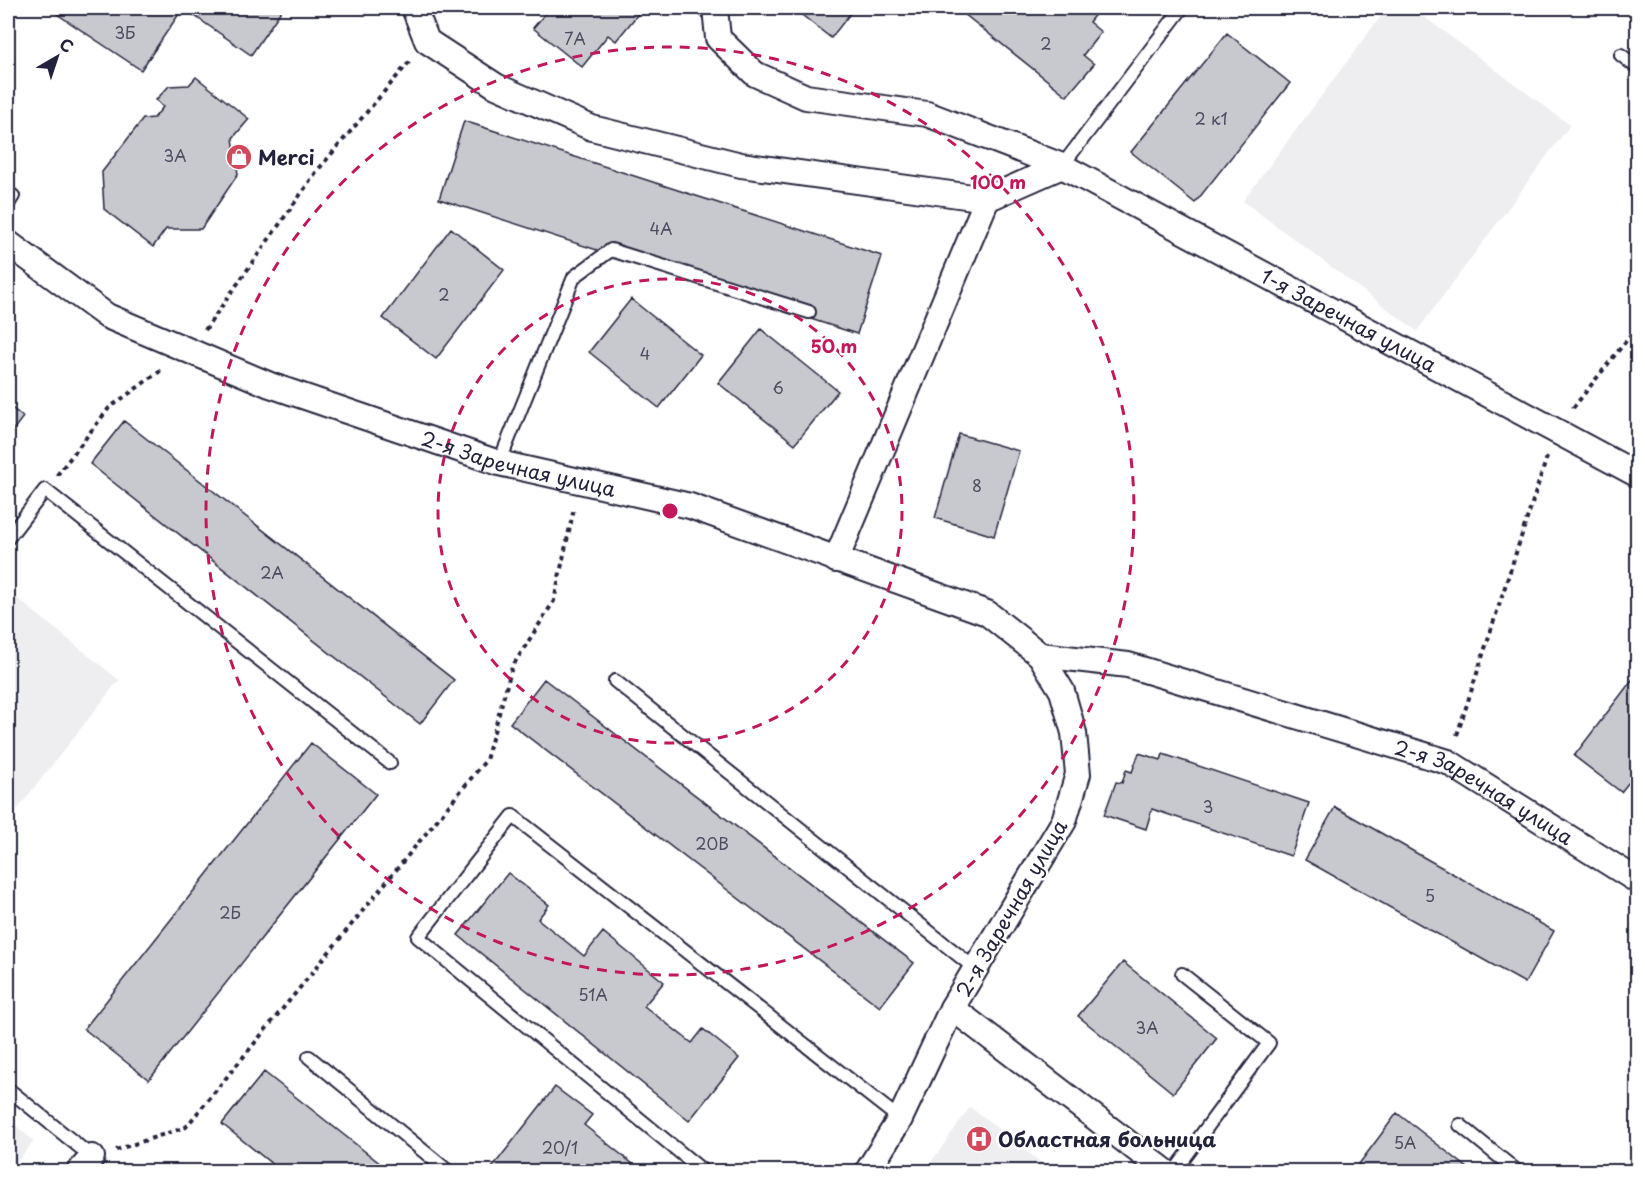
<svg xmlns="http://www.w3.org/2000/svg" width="1645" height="1179" font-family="'Playpen Sans',sans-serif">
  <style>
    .built { fill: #eeeef1 }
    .building { fill: #c8c8cf; stroke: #22223b; stroke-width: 1.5 }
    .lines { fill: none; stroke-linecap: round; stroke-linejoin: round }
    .lane-casing { stroke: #22223b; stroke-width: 16 }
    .street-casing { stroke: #22223b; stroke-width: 28 }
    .path { stroke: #22223b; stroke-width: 4; stroke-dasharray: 4.5 4.5; stroke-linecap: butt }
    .lane { stroke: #fff; stroke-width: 12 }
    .street { stroke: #fff; stroke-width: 24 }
    .ring { fill: none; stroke: #c2185b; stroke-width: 3; stroke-dasharray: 10 8 }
    .labels { text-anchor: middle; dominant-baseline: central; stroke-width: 5; stroke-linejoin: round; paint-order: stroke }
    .number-label { font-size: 16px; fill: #4c4c60 }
    .poi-label { font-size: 20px; font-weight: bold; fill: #22223b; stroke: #fff; text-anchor: start }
    .street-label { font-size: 20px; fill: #22223b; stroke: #fff }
    .centre { fill: #c2185b; stroke: #fff; stroke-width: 3 }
    .ring-label { font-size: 18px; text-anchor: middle; font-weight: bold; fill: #c2185b; stroke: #fff; stroke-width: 5; stroke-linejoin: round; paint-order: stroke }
  </style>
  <rect width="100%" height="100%" fill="#fff"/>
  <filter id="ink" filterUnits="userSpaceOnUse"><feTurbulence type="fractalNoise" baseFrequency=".0167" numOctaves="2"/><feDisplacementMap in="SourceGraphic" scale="12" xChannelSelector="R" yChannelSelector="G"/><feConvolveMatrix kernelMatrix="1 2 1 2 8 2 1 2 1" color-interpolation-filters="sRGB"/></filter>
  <g filter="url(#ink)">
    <path class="built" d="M1387 8H1412L1570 125 1417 331 1243 201Z
      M8 591 119 680 8 821Z
      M970 1107 1052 1171H925Z
      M8 1119 34 1141 9 1172 8 1171Z"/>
    <path class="building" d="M48 8H283L251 55 183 8 141 70Z
      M550 8H643L616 41 608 35 582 67 533 28Z
      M793 8H850L853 10 831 38Z
      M961 8H1100L1089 22 1101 32 1083 55 1094 64 1067 96 959 10Z
      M1227 33 1290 83 1195 203 1131 152Z
      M196 77 249 119 233 138 238 174 201 229H166L153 247 104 209 102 172 143 119 154 118 163 107 156 100 169 86 189 85Z
      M464 121 882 256 857 334 439 199Z
      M451 228 504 270 436 359 383 318Z
      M631 299 701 355 659 408 589 352Z
      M761 329 838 391 795 444 718 383Z
      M8 405 23 417 8 437Z
      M124 421 454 680 420 724 90 464Z
      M959 434 1019 451 994 536 935 518Z
      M1635 676 1638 678V771L1621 792 1574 756Z
      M544 679 914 963 880 1007 510 723Z
      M311 743 376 794 149 1080 84 1029Z
      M1139 753 1161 760 1163 754 1309 803 1291 856 1152 809 1146 829 1104 815 1116 782 1122 783 1126 770 1132 772Z
      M1335 807 1554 931 1525 983 1305 860Z
      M508 873 549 905 538 919 584 956 603 932 664 982 644 1006 692 1043 703 1029 739 1058 689 1121 458 935Z
      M1123 962 1217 1038 1173 1093 1078 1016Z
      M264 1072 391 1172H282L222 1124Z
      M555 1087 592 1115 584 1125 643 1172H495L491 1169Z
      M1397 1113 1473 1172H1353Z"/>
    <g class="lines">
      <g class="lane-casing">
        <path id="lane" d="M1621 55 1638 68
          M1062 166 1182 8
          M8 204 13 196
          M499 463 574 277 611 250 809 312
          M8 538 45 490 390 763
          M615 681 977 970
          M309 1057 449 1172
          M8 1089 92 1157
          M1460 1125 1518 1172
          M704 1172 418 937 513 816 900 1119
          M1174 1172 1269 1043 1182 974"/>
      </g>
      <g class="street-casing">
        <g id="street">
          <path d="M414 8 427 41 496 86 592 128 741 165 987 199"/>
          <path id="s1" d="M715 8 718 38 755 74 806 97 927 114 1062 166 1638 475"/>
          <path id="s2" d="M8 243 107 316 270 385 499 463 690 506 987 613 1040 655 1062 691 1074 733 1078 774 1064 821 952 1008 900 1119 867 1172"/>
          <path d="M836 560 987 199 1062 166"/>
          <path id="s3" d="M1040 655 1128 665 1448 762 1638 881"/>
          <path d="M952 1008 1166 1172"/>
          <path d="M79 1172 92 1157"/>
        </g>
      </g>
      <path class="path" d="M447 16 454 8
        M205 330 317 171 410 61
        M1573 408 1638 326
        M57 475 109 408 163 369
        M1457 735 1547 457
        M116 1150 186 1127 486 760 512 667 554 601 574 508"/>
      <use href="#lane" class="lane"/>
      <use href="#street" class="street"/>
    </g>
  </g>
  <g class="ring">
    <circle cx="670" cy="511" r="232"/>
    <circle cx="670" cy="511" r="464"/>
  </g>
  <defs>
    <g id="shop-disc" transform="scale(1.35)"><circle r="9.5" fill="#d1495b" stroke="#fff"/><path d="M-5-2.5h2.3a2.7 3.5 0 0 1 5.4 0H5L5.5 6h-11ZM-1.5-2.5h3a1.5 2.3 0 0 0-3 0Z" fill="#fff"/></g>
    <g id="hospital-disc" transform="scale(1.35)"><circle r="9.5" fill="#d1495b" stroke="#fff"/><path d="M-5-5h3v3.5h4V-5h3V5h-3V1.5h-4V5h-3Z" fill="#fff"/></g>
  </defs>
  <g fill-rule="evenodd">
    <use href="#shop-disc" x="239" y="157"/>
    <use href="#hospital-disc" x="979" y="1139"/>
  </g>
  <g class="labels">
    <g class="number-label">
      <text x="125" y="32">3Б</text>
      <text x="575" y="38">7А</text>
      <text x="1046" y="43">2</text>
      <text x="1211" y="118">2 к1</text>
      <text x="175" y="155">3А</text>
      <text x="661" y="228">4А</text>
      <text x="444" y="294">2</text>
      <text x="645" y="353">4</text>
      <text x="778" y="387">6</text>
      <text x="977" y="485">8</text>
      <text x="272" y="572">2А</text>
      <text x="1208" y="806">3</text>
      <text x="712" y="843">20В</text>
      <text x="1430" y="895">5</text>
      <text x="230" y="912">2Б</text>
      <text x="593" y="994">51А</text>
      <text x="1147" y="1027">3А</text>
      <text x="1405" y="1142">5А</text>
      <text x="560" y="1147">20/1</text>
    </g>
    <g class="poi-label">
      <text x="258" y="157">Merci</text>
      <text x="998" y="1139">Областная больница</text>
    </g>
    <g class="street-label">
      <text stroke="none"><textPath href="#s1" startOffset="730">1-я Заречная улица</textPath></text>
      <text stroke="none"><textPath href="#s2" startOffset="561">2-я Заречная улица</textPath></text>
      <text stroke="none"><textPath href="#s3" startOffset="468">2-я Заречная улица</textPath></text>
      <text transform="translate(1011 908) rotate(-60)">2-я Заречная улица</text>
    </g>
  </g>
  <circle cx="670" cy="511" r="9" class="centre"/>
  <g class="ring-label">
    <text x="998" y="189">100 m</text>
    <text x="834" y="353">50 m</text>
  </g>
  <rect width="1645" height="1179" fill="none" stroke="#fff" stroke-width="30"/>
  <rect x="15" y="15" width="1615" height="1149" fill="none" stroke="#22223b" stroke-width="2" filter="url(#ink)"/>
  <g transform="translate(57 57) rotate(39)" stroke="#ffffff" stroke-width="4.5" paint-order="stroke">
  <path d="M0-4.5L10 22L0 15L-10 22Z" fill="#22223b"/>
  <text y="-9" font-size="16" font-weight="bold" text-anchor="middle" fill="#22223b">С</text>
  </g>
</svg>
